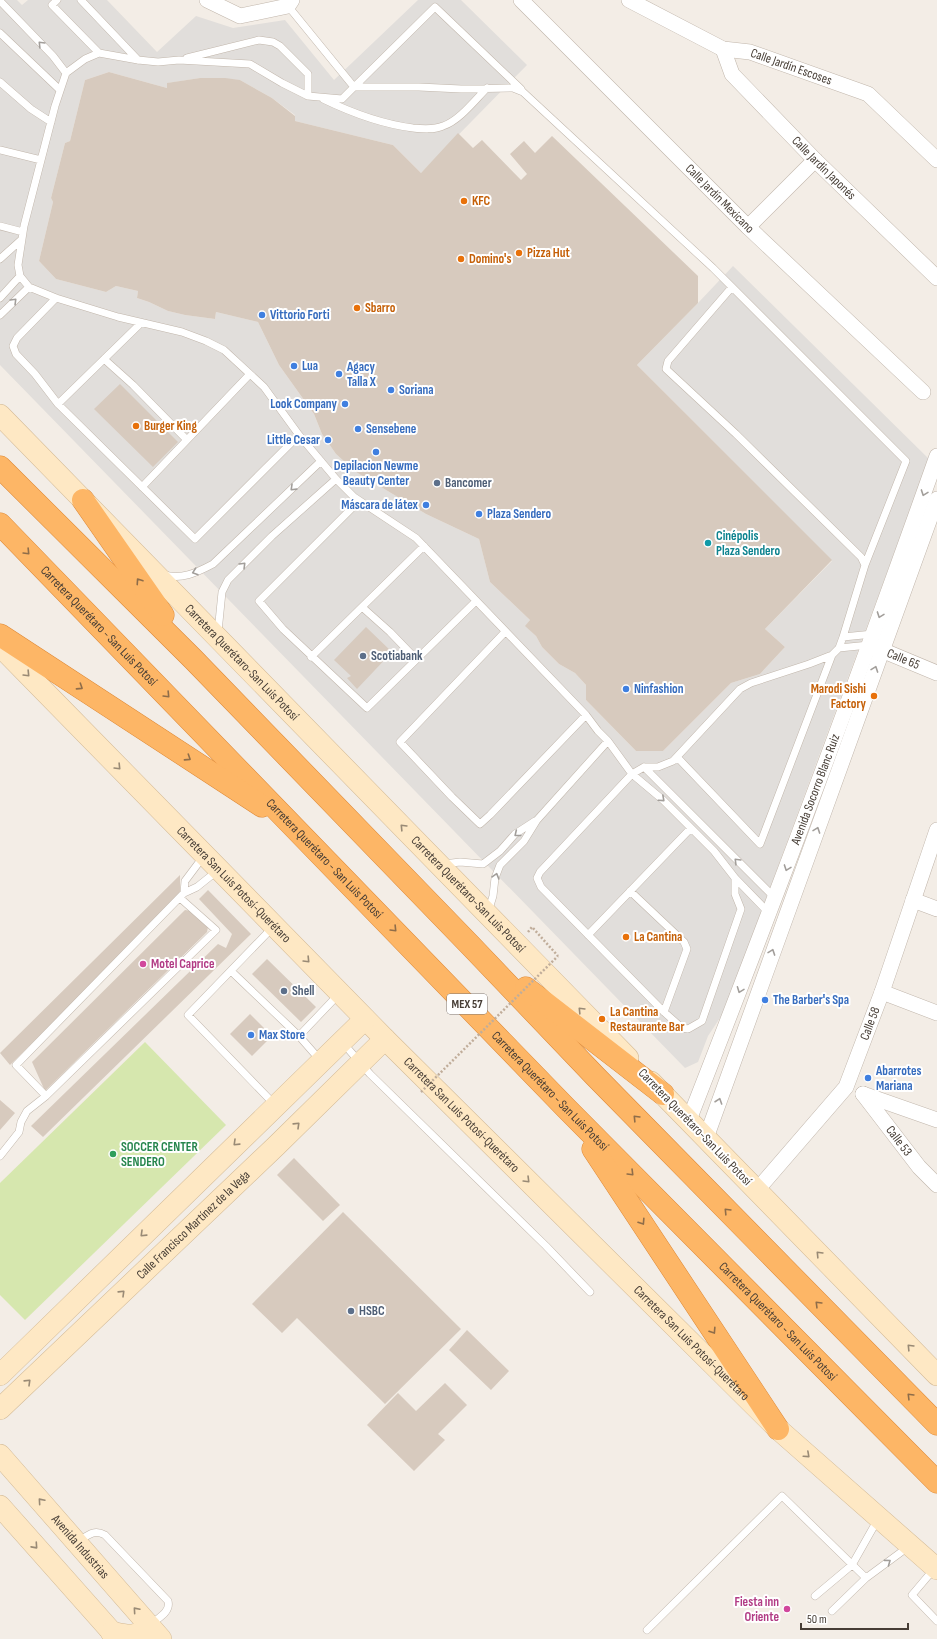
<svg xmlns="http://www.w3.org/2000/svg" width="937" height="1639" font-family="'Sofia Sans Condensed',sans-serif">
  <style>
    .pitch { fill: #d6e7ae }
    .parking { fill: #e1dedb }
    .building { fill: #d7cabe }
    .lines { fill: none; stroke-linecap: round; stroke-linejoin: round }
    .lane-casing { stroke: #c1b6ab; stroke-width: 8 }
    .street-casing { stroke: #c1b6ab; stroke-width: 16 }
    .secondary-casing { stroke: #d3ba96; stroke-width: 22 }
    .highway-casing { stroke: #dd8836; stroke-width: 23 }
    .path { stroke: #c0ad9a; stroke-width: 2.5; stroke-dasharray: 2 2; stroke-linecap: butt }
    .lane { stroke: #fff; stroke-width: 7 }
    .street { stroke: #fff; stroke-width: 15 }
    .secondary { stroke: #fee8c4; stroke-width: 21 }
    .highway { stroke: #fdb666; stroke-width: 22 }
    .path-bridge { stroke: #c0ad9a; stroke-width: 2.5; stroke-dasharray: 2 2; stroke-linecap: butt }
    .oneway { stroke: #a29e9a }
    .oneway2 { stroke: #8f6d49 }
    .oneway3 { stroke: #998a75 }
    .food-dot { fill: #e8710a; stroke: #fff; stroke-width: 1.5 }
    .shop-dot { fill: #3f7fe0; stroke: #fff; stroke-width: 1.5 }
    .service-dot { fill: #5c6f8a; stroke: #fff; stroke-width: 1.5 }
    .culture-dot { fill: #0f9aa8; stroke: #fff; stroke-width: 1.5 }
    .hotel-dot { fill: #d1479c; stroke: #fff; stroke-width: 1.5 }
    .leisure-dot { fill: #2e9e5b; stroke: #fff; stroke-width: 1.5 }
    .labels { text-anchor: middle; dominant-baseline: central; stroke-width: 4; stroke-linejoin: round; paint-order: stroke }
    .shield { fill: #fff; stroke: #7e7772; stroke-width: 1 }
    .shield-label { font-size: 12px; font-weight: bold; fill: #463d35 }
    .street-label { font-size: 13px; fill: #463d35; stroke: #fff }
    .food-label { font-size: 13px; font-weight: bold; fill: #c56008; stroke: #fff; text-anchor: start }
    .shop-label { font-size: 13px; font-weight: bold; fill: #366cbe; stroke: #fff; text-anchor: start }
    .service-label { font-size: 13px; font-weight: bold; fill: #4e5e75; stroke: #fff; text-anchor: start }
    .culture-label { font-size: 13px; font-weight: bold; fill: #0d838f; stroke: #fff; text-anchor: start }
    .hotel-label { font-size: 13px; font-weight: bold; fill: #b23c85; stroke: #fff; text-anchor: start }
    .leisure-label { font-size: 13px; font-weight: bold; fill: #27864d; stroke: #fff; text-anchor: start }
  </style>
  <rect width="100%" height="100%" fill="#f3ede6"/>
  <path class="pitch" d="M145 1042 226 1125 25 1320 0 1295V1183Z"/>
  <path class="parking" d="M0 0H17L22 5 28 0H107L157 52 196 16 233 28 285 20 334 80 418 0H461L527 65 421 173 393 145 295 121V115L272 98 240 80 200 78 168 83 167 88 109 72 85 80 70 141 65 143 51 198 53 202 39 261 56 279 106 292 116 286 138 291 137 298 149 302 168 311 185 315 215 319 216 312 258 322 279 365 314 414 322 434 336 454 356 472 426 514 479 539 490 582 530 620 526 626 536 636 542 647 559 664 575 673 586 685V700L636 751H663L731 683 760 674 785 647 765 629 832 561 637 365 698 303 733 266 929 459 724 1012 708 1036 698 1062 685 1068 0 365Z"/>
  <path class="building" d="M109 72 167 88V83L200 78H225L240 80 272 98 295 116V121L393 145 421 173 458 133 473 148 482 140 521 180 527 174 510 154 524 141 535 153 552 136 698 276V303L637 365 832 560 765 629 785 647 760 674 731 683 663 751H636L586 700V685L575 673 559 664 542 647 536 636 525 626 530 620 490 582 479 539 426 514 356 472 336 454 322 434 314 414 279 365 258 322 216 312 215 319 185 315 168 311 149 302 137 298 138 291 116 286 106 292 56 279 39 261 53 202 51 198 65 143 70 141 85 80Z
    M120 384 178 442 153 467 94 409Z
    M366 627 392 652 357 689 347 678 351 676 334 660Z
    M180 875V897L10 1065 0 1053Z
    M208 890 251 934 43 1137 31 1126 218 944 226 948 232 934 199 899Z
    M185 910 191 911 208 927 207 932 45 1091 32 1062Z
    M267 959 316 1007 301 1022 252 974Z
    M250 1014 272 1036 252 1056 230 1034Z
    M0 1100 15 1113 0 1130Z
    M294 1158 340 1205 323 1221 277 1175Z
    M343 1212 461 1329 385 1404 297 1318 282 1333 252 1304Z
    M467 1330 509 1371 491 1390 449 1350Z
    M445 1383 467 1405 438 1434 445 1440 414 1471 367 1425 398 1393 416 1411Z"/>
  <g class="lines">
    <g class="lane-casing">
      <path id="lane" d="M57 0 52 5 99 53
        M81 0 138 60
        M0 1 53 56 66 73
        M288 6 354 87 435 7 521 89
        M0 33 60 90
        M187 58 259 40 273 42 280 46 308 74V96
        M0 82 31 109 51 122
        M323 99C352 113 381 124 413 128 423 129 434 130 443 126 459 121 475 100 487 88
        M0 150 41 160
        M0 226 23 232
        M0 259 21 240
        M732 287 668 361 666 369 736 434 861 557 865 565 843 637 839 648 832 655 809 664 751 683 740 689 673 761 658 767H644L632 774 540 872 537 878 541 887 664 1012 682 1028 688 1029 702 1021 741 909 735 894V878
        M0 298 20 276
        M56 298 17 338 13 346 16 354 35 374 58 404 195 539 299 435
        M0 315 29 287
        M104 359 133 385 187 440
        M58 404 141 323
        M142 487 250 374
        M359 501 259 601 283 629 367 708 476 601
        M163 574C180 581 198 572 213 564L321 461
        M362 607 390 632 416 659
        M218 632 222 592 228 580 272 536 336 479
        M505 632 400 742 452 797 480 824 490 815 586 715
        M843 637 873 634
        M839 648 869 645
        M311 657 424 546
        M677 757 760 844 832 655
        M644 767 775 898
        M444 864 460 862 483 864 500 851 515 834 535 821
        M630 891 684 942 687 949 664 1012
        M184 893 185 881 203 857
        M180 898 216 930 46 1096 16 1065 184 893 197 887 217 871
        M488 912 493 896 495 878 500 865 524 841 537 820 608 741
        M769 913 735 878 714 851 663 800 632 774 608 741 598 731 586 715 416 538 354 497 336 479 299 435 264 387 224 350 206 341 182 332 118 317 56 298 29 287 20 276 18 265 24 226 55 106 66 73 85 59 99 53 138 60 158 62 179 60 250 64 282 83 308 96 342 99 354 87H419L461 89 513 88 523 92 713 268 906 461 865 565
        M273 927 188 1015 275 1105
        M588 935 691 828
        M231 971 299 1036 339 994
        M299 1036 320 1060
        M343 1043 370 1074 546 1246 590 1292
        M0 1156 19 1132 21 1122 27 1111 46 1096
        M79 1541C88 1535 94 1529 105 1535L168 1601C171 1612 158 1618 150 1625
        M934 1569 912 1595 937 1621
        M815 1596 852 1565 878 1519
        M832 1611 866 1578 908 1547
        M647 1630 782 1496 866 1578"/>
    </g>
    <g class="street-casing">
      <g id="street">
        <path d="M207 0 240 16 288 6 292 0"/>
        <path id="s1" d="M521 0 748 227 923 392"/>
        <path id="s2" d="M629 0 723 49 750 52 868 94 937 160"/>
        <path id="s3" d="M723 49 732 74 815 160 937 278"/>
        <path d="M748 227 815 160"/>
        <path id="s4" d="M872 646 937 673"/>
        <path d="M913 900 937 909"/>
        <path d="M882 992 937 1013"/>
        <path id="s5" d="M863 1094 919 1167 937 1185"/>
        <path d="M863 1094 937 1120"/>
        <path id="s6" d="M689 1120C775 900 858 679 937 456"/>
        <path d="M706 1138 937 499"/>
        <path id="s7" d="M757 1190 846 1087 882 992 937 830"/>
      </g>
    </g>
    <g class="secondary-casing">
      <g id="secondary">
        <path id="s8" d="M0 415 628 1058"/>
        <path id="s9" d="M0 646 385 1039 778 1429 937 1569"/>
        <path d="M651 1082 937 1375"/>
        <path d="M0 1375 365 1019"/>
        <path id="s10" d="M0 1409 276 1146 385 1039"/>
        <path id="s11" d="M0 1455 161 1639"/>
        <path d="M0 1506 118 1639"/>
        <path d="M111 1632C130 1636 134 1638 150 1626"/>
      </g>
    </g>
    <g class="highway-casing">
      <g id="highway">
        <path d="M0 467 193 659 470 945 595 1076 937 1424"/>
        <path d="M83 500 163 615"/>
        <path id="s12" d="M0 524 566 1108 937 1482"/>
        <path d="M0 635 262 806"/>
        <path d="M526 988 663 1094"/>
        <path d="M593 1149 778 1429"/>
      </g>
    </g>
    <path class="path" d="M528 932 532 927 558 956"/>
    <use href="#lane" class="lane"/>
    <use href="#street" class="street"/>
    <use href="#secondary" class="secondary"/>
    <use href="#highway" class="highway"/>
    <path class="path-bridge" d="M421 1092 558 956"/>
  </g>
  <defs><path id="oneway-chevron" d="M-2-3.5L2.5 0L-2 3.5" fill="none" stroke-width="1.6" stroke-linecap="round" stroke-linejoin="round"/></defs>
  <g class="oneway">
    <use href="#oneway-chevron" transform="translate(41 44) rotate(-134)"/>
    <use href="#oneway-chevron" transform="translate(14 301) rotate(-45)"/>
    <use href="#oneway-chevron" transform="translate(293 488) rotate(136)"/>
    <use href="#oneway-chevron" transform="translate(924 493) rotate(110)"/>
    <use href="#oneway-chevron" transform="translate(243 565) rotate(-45)"/>
    <use href="#oneway-chevron" transform="translate(195 572) rotate(161)"/>
    <use href="#oneway-chevron" transform="translate(880 615) rotate(110)"/>
    <use href="#oneway-chevron" transform="translate(875 669) rotate(-70)"/>
    <use href="#oneway-chevron" transform="translate(662 799) rotate(42)"/>
    <use href="#oneway-chevron" transform="translate(817 830) rotate(-70)"/>
    <use href="#oneway-chevron" transform="translate(517 834) rotate(141)"/>
    <use href="#oneway-chevron" transform="translate(737 861) rotate(-135)"/>
    <use href="#oneway-chevron" transform="translate(787 868) rotate(110)"/>
    <use href="#oneway-chevron" transform="translate(496 876) rotate(-74)"/>
    <use href="#oneway-chevron" transform="translate(772 952) rotate(-70)"/>
    <use href="#oneway-chevron" transform="translate(740 990) rotate(111)"/>
    <use href="#oneway-chevron" transform="translate(719 1101) rotate(-71)"/>
    <use href="#oneway-chevron" transform="translate(888 1562) rotate(-36)"/>
  </g>
  <g class="oneway2">
    <use href="#oneway-chevron" transform="translate(27 552) rotate(46)"/>
    <use href="#oneway-chevron" transform="translate(139 581) rotate(-124)"/>
    <use href="#oneway-chevron" transform="translate(80 687) rotate(33)"/>
    <use href="#oneway-chevron" transform="translate(167 695) rotate(46)"/>
    <use href="#oneway-chevron" transform="translate(188 758) rotate(33)"/>
    <use href="#oneway-chevron" transform="translate(394 929) rotate(46)"/>
    <use href="#oneway-chevron" transform="translate(636 1118) rotate(-134)"/>
    <use href="#oneway-chevron" transform="translate(631 1173) rotate(45)"/>
    <use href="#oneway-chevron" transform="translate(727 1211) rotate(-134)"/>
    <use href="#oneway-chevron" transform="translate(642 1222) rotate(57)"/>
    <use href="#oneway-chevron" transform="translate(818 1304) rotate(-135)"/>
    <use href="#oneway-chevron" transform="translate(713 1331) rotate(57)"/>
    <use href="#oneway-chevron" transform="translate(910 1396) rotate(-135)"/>
  </g>
  <g class="oneway3">
    <use href="#oneway-chevron" transform="translate(27 674) rotate(46)"/>
    <use href="#oneway-chevron" transform="translate(118 767) rotate(46)"/>
    <use href="#oneway-chevron" transform="translate(403 827) rotate(-134)"/>
    <use href="#oneway-chevron" transform="translate(307 960) rotate(46)"/>
    <use href="#oneway-chevron" transform="translate(581 1010) rotate(-134)"/>
    <use href="#oneway-chevron" transform="translate(297 1125) rotate(-44)"/>
    <use href="#oneway-chevron" transform="translate(236 1143) rotate(136)"/>
    <use href="#oneway-chevron" transform="translate(527 1180) rotate(45)"/>
    <use href="#oneway-chevron" transform="translate(143 1234) rotate(136)"/>
    <use href="#oneway-chevron" transform="translate(819 1254) rotate(-134)"/>
    <use href="#oneway-chevron" transform="translate(122 1293) rotate(-44)"/>
    <use href="#oneway-chevron" transform="translate(910 1347) rotate(-134)"/>
    <use href="#oneway-chevron" transform="translate(28 1382) rotate(-44)"/>
    <use href="#oneway-chevron" transform="translate(807 1455) rotate(42)"/>
    <use href="#oneway-chevron" transform="translate(41 1501) rotate(-131)"/>
    <use href="#oneway-chevron" transform="translate(35 1546) rotate(48)"/>
    <use href="#oneway-chevron" transform="translate(136 1610) rotate(-131)"/>
  </g>
  <g class="food-dot">
    <circle cx="464" cy="201" r="4"/>
    <circle cx="519" cy="253" r="4"/>
    <circle cx="461" cy="259" r="4"/>
    <circle cx="357" cy="308" r="4"/>
    <circle cx="136" cy="426" r="4"/>
    <circle cx="874" cy="696" r="4"/>
    <circle cx="626" cy="937" r="4"/>
    <circle cx="602" cy="1019" r="4"/>
  </g>
  <g class="shop-dot">
    <circle cx="262" cy="315" r="4"/>
    <circle cx="294" cy="366" r="4"/>
    <circle cx="339" cy="374" r="4"/>
    <circle cx="391" cy="390" r="4"/>
    <circle cx="345" cy="404" r="4"/>
    <circle cx="358" cy="429" r="4"/>
    <circle cx="328" cy="440" r="4"/>
    <circle cx="376" cy="452" r="4"/>
    <circle cx="426" cy="505" r="4"/>
    <circle cx="479" cy="514" r="4"/>
    <circle cx="626" cy="689" r="4"/>
    <circle cx="765" cy="1000" r="4"/>
    <circle cx="251" cy="1035" r="4"/>
    <circle cx="868" cy="1078" r="4"/>
  </g>
  <g class="service-dot">
    <circle cx="437" cy="483" r="4"/>
    <circle cx="363" cy="656" r="4"/>
    <circle cx="284" cy="991" r="4"/>
    <circle cx="351" cy="1311" r="4"/>
  </g>
  <circle class="culture-dot" cx="708" cy="543" r="4"/>
  <g class="hotel-dot">
    <circle cx="143" cy="964" r="4"/>
    <circle cx="787" cy="1609" r="4"/>
  </g>
  <circle class="leisure-dot" cx="113" cy="1154" r="4"/>
  <g class="labels">
    <rect class="shield" x="447" y="994" width="40" height="20" rx="3"/>
    <g class="shield-label">
      <text x="467" y="1004">MEX 57</text>
    </g>
    <g class="street-label">
      <text stroke="none"><textPath href="#s2" startOffset="177">Calle Jardín Escoses</textPath></text>
      <text stroke="none"><textPath href="#s3" startOffset="158">Calle Jardín Japonés</textPath></text>
      <text stroke="none"><textPath href="#s1" startOffset="281">Calle Jardín Mexicano</textPath></text>
      <text stroke="none"><textPath href="#s12" startOffset="142">Carretera Querétaro - San Luis Potosí</textPath></text>
      <text stroke="none"><textPath href="#s4" startOffset="34">Calle 65</textPath></text>
      <text stroke="none"><textPath href="#s8" startOffset="346">Carretera Querétaro-San Luis Potosí</textPath></text>
      <text stroke="none"><textPath href="#s6" startOffset="354">Avenida Socorro Blanc Ruiz</textPath></text>
      <text stroke="none"><textPath href="#s12" startOffset="466">Carretera Querétaro - San Luis Potosí</textPath></text>
      <text stroke="none"><textPath href="#s9" startOffset="334">Carretera San Luis Potosí-Querétaro</textPath></text>
      <text stroke="none"><textPath href="#s8" startOffset="670">Carretera Querétaro-San Luis Potosí</textPath></text>
      <text stroke="none"><textPath href="#s7" startOffset="204">Calle 58</textPath></text>
      <text stroke="none"><textPath href="#s12" startOffset="790">Carretera Querétaro - San Luis Potosí</textPath></text>
      <text stroke="none"><textPath href="#s9" startOffset="658">Carretera San Luis Potosí-Querétaro</textPath></text>
      <text transform="translate(695 1127) rotate(46)">Carretera Querétaro-San Luis Potosí</text>
      <text stroke="none"><textPath href="#s5" startOffset="59">Calle 53</textPath></text>
      <text stroke="none"><textPath href="#s10" startOffset="267">Calle Francisco Martínez de la Vega</textPath></text>
      <text stroke="none"><textPath href="#s12" startOffset="1114">Carretera Querétaro - San Luis Potosí</textPath></text>
      <text stroke="none"><textPath href="#s9" startOffset="982">Carretera San Luis Potosí-Querétaro</textPath></text>
      <text stroke="none"><textPath href="#s11" startOffset="122">Avenida Industrias</textPath></text>
    </g>
    <g class="food-label">
      <text x="472" y="201">KFC</text>
      <text x="527" y="253">Pizza Hut</text>
      <text x="469" y="259">Domino's</text>
      <text x="365" y="308">Sbarro</text>
      <text x="144" y="426">Burger King</text>
      <text x="866" y="689" text-anchor="end">Marodi Sishi<tspan x="866" dy="15">Factory</tspan></text>
      <text x="634" y="937">La Cantina</text>
      <text x="610" y="1012">La Cantina<tspan x="610" dy="15">Restaurante Bar</tspan></text>
    </g>
    <g class="shop-label">
      <text x="270" y="315">Vittorio Forti</text>
      <text x="302" y="366">Lua</text>
      <text x="347" y="367">Agacy<tspan x="347" dy="15">Talla X</tspan></text>
      <text x="399" y="390">Soriana</text>
      <text x="337" y="404" text-anchor="end">Look Company</text>
      <text x="366" y="429">Sensebene</text>
      <text x="320" y="440" text-anchor="end">Little Cesar</text>
      <text x="376" y="466" text-anchor="middle">Depilacion Newme<tspan x="376" dy="15">Beauty Center</tspan></text>
      <text x="418" y="505" text-anchor="end">Máscara de látex</text>
      <text x="487" y="514">Plaza Sendero</text>
      <text x="634" y="689">Ninfashion</text>
      <text x="773" y="1000">The Barber's Spa</text>
      <text x="259" y="1035">Max Store</text>
      <text x="876" y="1071">Abarrotes<tspan x="876" dy="15">Mariana</tspan></text>
    </g>
    <g class="service-label">
      <text x="445" y="483">Bancomer</text>
      <text x="371" y="656">Scotiabank</text>
      <text x="292" y="991">Shell</text>
      <text x="359" y="1311">HSBC</text>
    </g>
    <g class="culture-label">
      <text x="716" y="536">Cinépolis<tspan x="716" dy="15">Plaza Sendero</tspan></text>
    </g>
    <g class="hotel-label">
      <text x="151" y="964">Motel Caprice</text>
      <text x="779" y="1602" text-anchor="end">Fiesta inn<tspan x="779" dy="15">Oriente</tspan></text>
    </g>
    <g class="leisure-label">
      <text x="121" y="1147">SOCCER CENTER<tspan x="121" dy="15">SENDERO</tspan></text>
    </g>
  </g>
  <path d="M801 1623v6h107v-6" fill="none" stroke="#463d35" stroke-width="2"/>
  <text x="807" y="1623" font-size="12" fill="#463d35" stroke="#ffffff" stroke-width="3" paint-order="stroke">50 m</text>
</svg>
